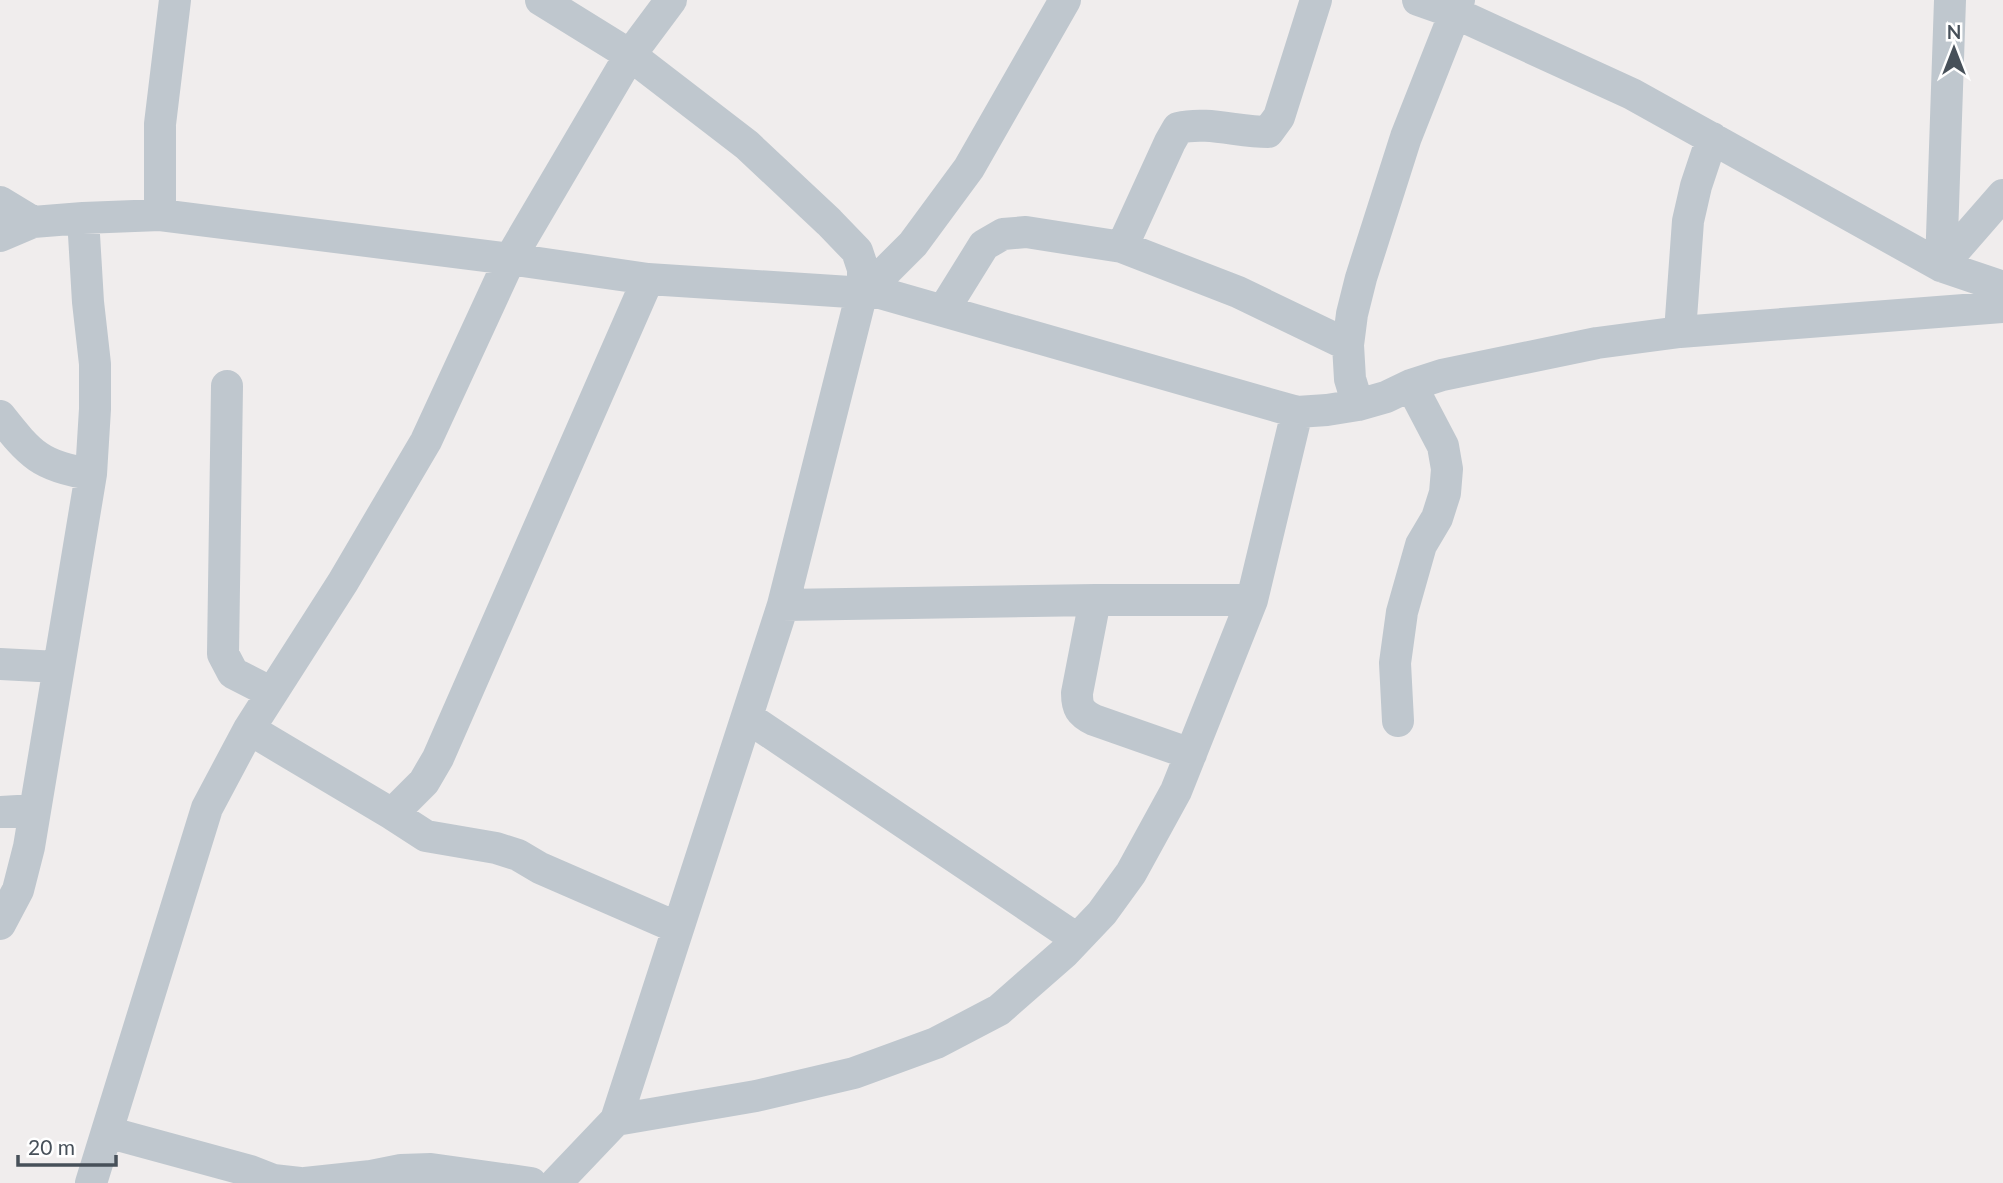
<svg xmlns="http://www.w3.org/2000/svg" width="2003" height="1183" font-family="Lato,sans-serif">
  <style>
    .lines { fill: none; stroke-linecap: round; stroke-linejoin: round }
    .street { stroke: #bfc7ce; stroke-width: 32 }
  </style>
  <rect width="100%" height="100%" fill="#f0eded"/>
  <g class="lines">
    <path class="street" d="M541 0 630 55 747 145 829 222 857 251 863 269V288L887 270 913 244 969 168 1065 0
      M1418 0 1455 13 1632 94 1941 266 2003 287
      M0 202 33 222
      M160 215V124L175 0
      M0 236 33 222 83 218 160 215 510 259 648 279 850 292 863 288 783 605 616 1120 556 1183
      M1122 247 1170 142 1178 128C1207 121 1238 132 1268 132L1279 117 1316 0
      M1941 266 1950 0
      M1941 266 2003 195
      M863 288 1297 412
      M943 311 984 245 1003 234 1026 232 1122 247 1238 292 1348 345
      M1680 332 1688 221 1696 186 1712 138
      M227 386 223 654 233 673 272 693
      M1358 405 1350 379 1348 345 1352 314 1361 278 1406 137 1455 13 1459 0
      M0 416C30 454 41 467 91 474
      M1095 600 1077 693C1077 708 1080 713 1094 720L1191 754
      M783 605 1095 600H1252
      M0 664 58 667
      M747 717 1077 939
      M1398 721 1395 663 1402 612 1421 545 1437 518 1445 493 1447 469 1443 446 1411 385
      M249 729 392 814 426 836 496 848 518 855 540 868 678 928
      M0 812 35 810
      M392 814 424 782 438 758 648 279
      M0 924 18 890 29 847 91 474 95 409V364L88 302 83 218
      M616 1120 756 1096 854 1073 936 1043 999 1010 1064 953 1102 913 1131 873 1176 791 1252 600 1297 412 1327 410 1358 405 1386 397 1411 385 1442 375 1597 343 1680 332 2003 307
      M107 1132 250 1171 273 1180 300 1183
      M91 1183 207 808 249 729 343 582 426 441 510 259 630 55 671 0
      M305 1183 371 1176 401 1170 431 1169 531 1183"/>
  </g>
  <g transform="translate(1954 49)" stroke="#ffffff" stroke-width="5" paint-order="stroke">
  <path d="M0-5L12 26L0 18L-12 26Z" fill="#475059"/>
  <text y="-10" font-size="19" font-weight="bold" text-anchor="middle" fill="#475059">N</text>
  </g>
  <path d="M18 1155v10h98v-10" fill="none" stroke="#475059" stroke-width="3.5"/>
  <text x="28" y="1155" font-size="21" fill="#475059" stroke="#ffffff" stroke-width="5" paint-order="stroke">20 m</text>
</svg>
